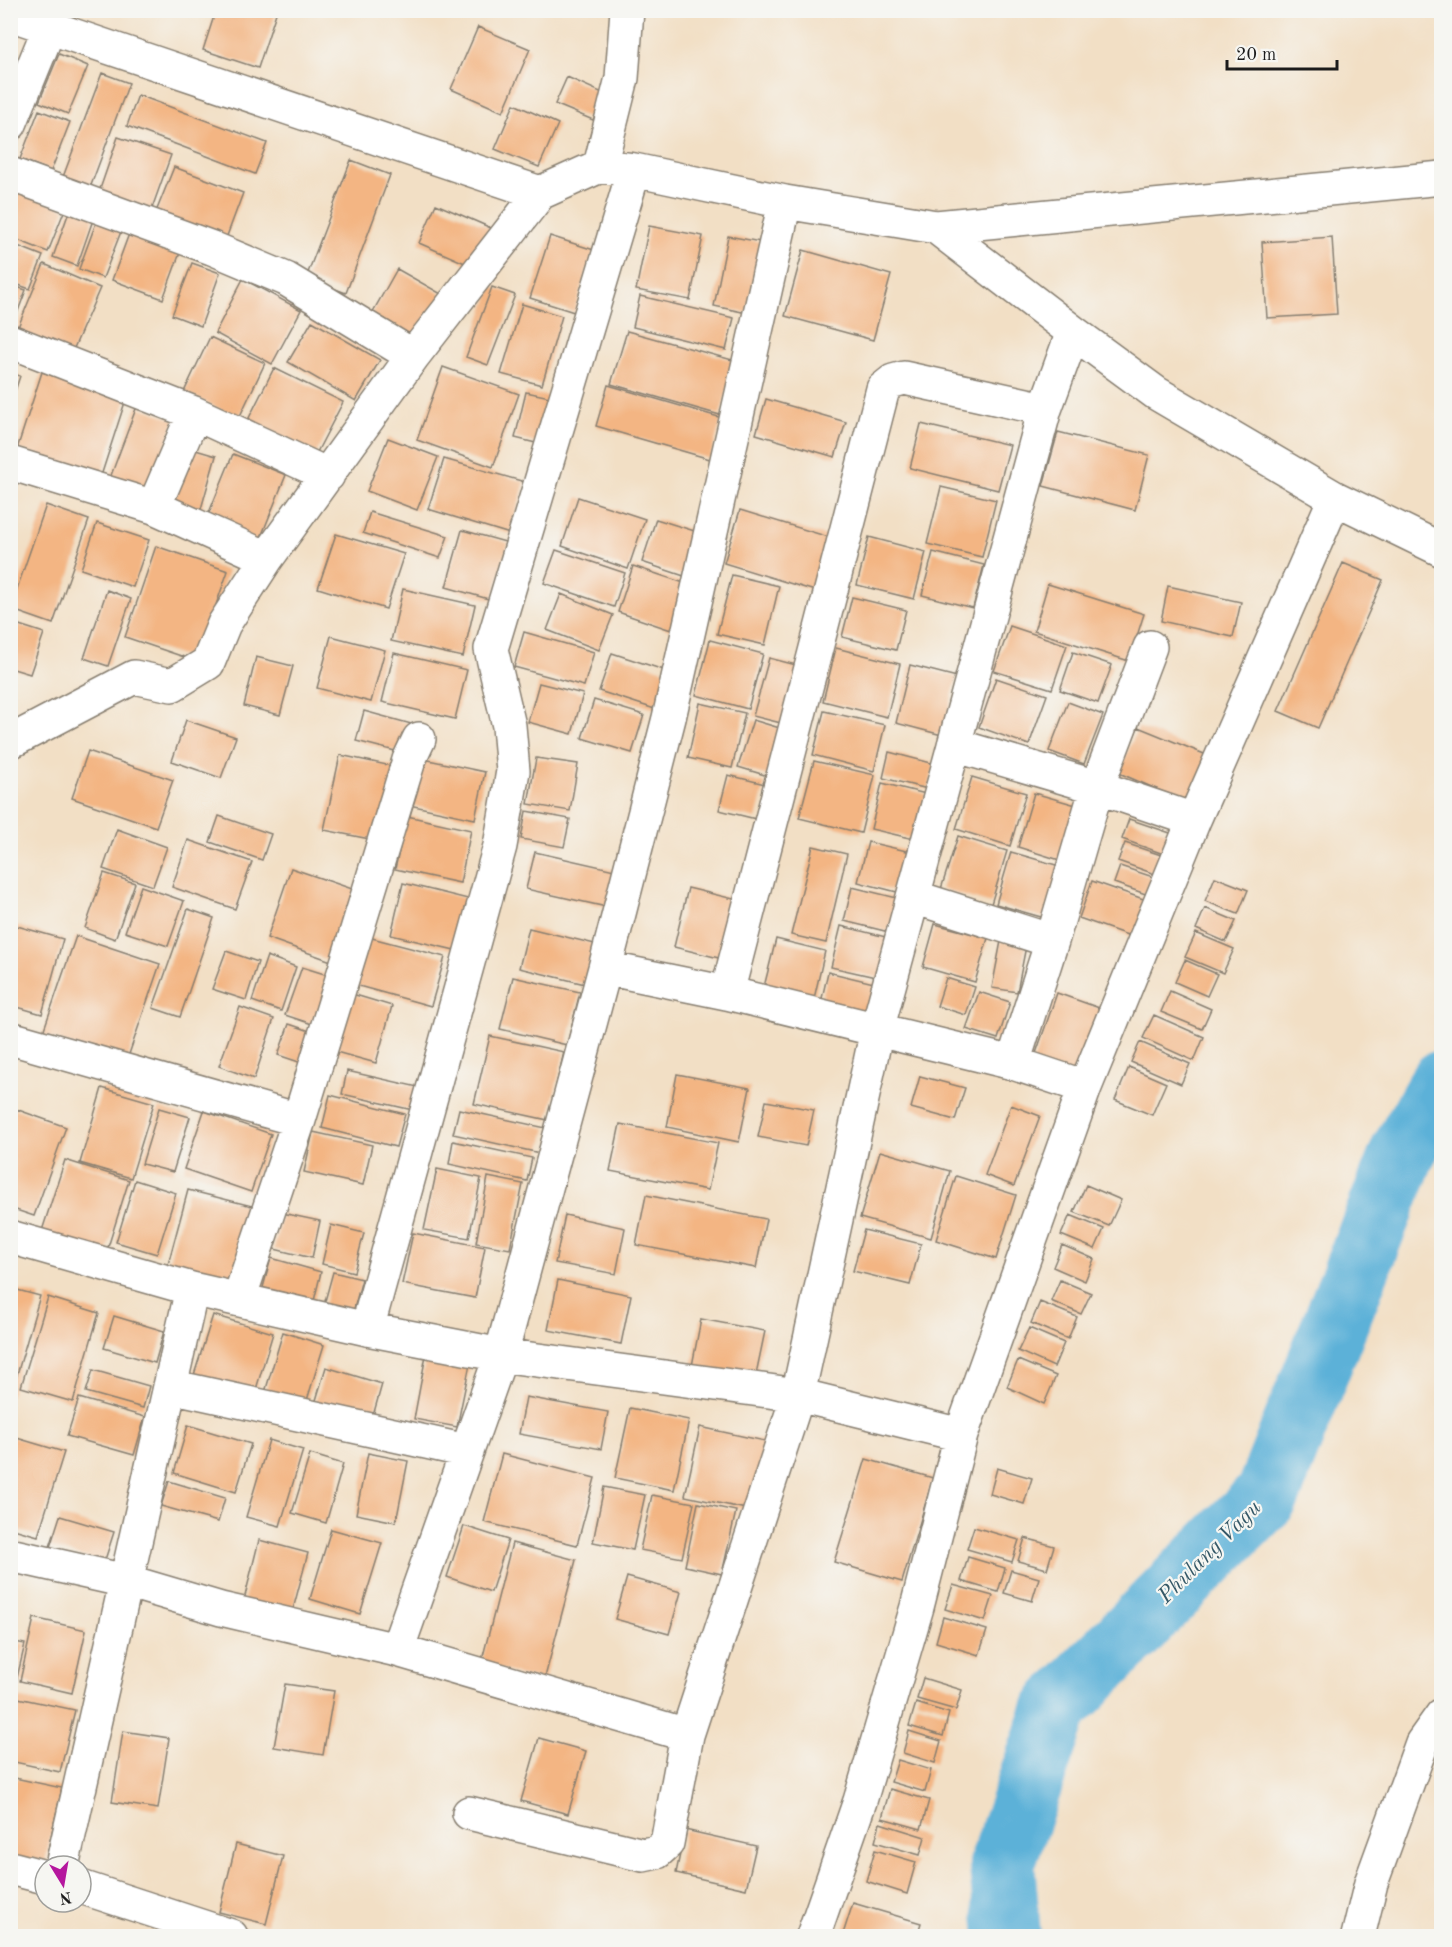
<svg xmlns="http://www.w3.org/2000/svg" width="1452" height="1947" font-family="'Old Standard TT',serif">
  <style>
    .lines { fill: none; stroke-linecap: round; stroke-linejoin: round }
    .river { stroke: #5bb1d8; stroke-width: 66 }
    .building { fill: #f3b583 }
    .street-casing { stroke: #877e70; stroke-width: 36 }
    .street { stroke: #fff; stroke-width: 33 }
    .labels { text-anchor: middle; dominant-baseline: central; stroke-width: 4.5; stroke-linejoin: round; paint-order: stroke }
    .water-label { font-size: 22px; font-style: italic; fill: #355867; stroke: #f6f6f2 }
  </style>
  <rect width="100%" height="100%" fill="#f6f6f2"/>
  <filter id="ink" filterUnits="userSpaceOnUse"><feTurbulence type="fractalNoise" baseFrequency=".0167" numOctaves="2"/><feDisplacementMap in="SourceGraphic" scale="12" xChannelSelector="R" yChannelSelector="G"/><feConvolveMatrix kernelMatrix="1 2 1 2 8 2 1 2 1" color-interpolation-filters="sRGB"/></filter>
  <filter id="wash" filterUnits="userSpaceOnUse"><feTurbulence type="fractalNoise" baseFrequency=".008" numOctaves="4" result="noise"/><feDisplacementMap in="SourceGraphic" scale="24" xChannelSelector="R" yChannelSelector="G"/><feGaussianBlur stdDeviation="1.35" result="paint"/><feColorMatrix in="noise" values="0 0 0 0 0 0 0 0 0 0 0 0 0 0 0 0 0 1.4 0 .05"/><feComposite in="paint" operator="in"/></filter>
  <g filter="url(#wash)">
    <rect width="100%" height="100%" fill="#f2dfc5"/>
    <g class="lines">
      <path class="river" d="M1008 1936 1002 1864 1056 1708 1267 1496 1403 1152 1442 1083"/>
    </g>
    <g id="blocks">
      <path class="building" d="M216 10H277L258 68 203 50Z
        M478 27 530 49 503 112 451 89Z
        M59 54 88 66 68 114 39 102Z
        M102 73 129 83 90 188 63 177Z
        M567 77 605 94 593 120 555 104Z
        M138 95 267 143 255 174 127 126Z
        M514 104 558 124 539 167 495 149Z
        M39 110 70 122 51 171 20 159Z
        M118 137 171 155 151 211 99 192Z
        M351 160 390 175 346 293 306 278Z
        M174 167 243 193 224 244 154 217Z
        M10 187 65 209 48 252 10 237Z
        M436 204 491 228 474 267 419 243Z
        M71 206 95 214 77 266 53 257Z
        M97 220 122 229 103 278 79 269Z
        M649 226 703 236 690 300 636 290Z
        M130 231 181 250 163 299 112 280Z
        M550 236 594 250 574 312 530 298Z
        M728 236 761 242 747 313 714 306Z
        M1332 237 1337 314 1267 318 1262 242Z
        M10 243 43 256 30 289 10 282Z
        M803 250 891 275 873 340 785 316Z
        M192 263 220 273 201 326 172 315Z
        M44 264 100 288 71 355 16 332Z
        M397 269 443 295 416 342 370 317Z
        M243 279 301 310 272 364 215 333Z
        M10 285 26 290 10 332Z
        M492 287 515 295 488 365 466 357Z
        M640 296 734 318 726 350 633 327Z
        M522 304 562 316 542 385 501 374Z
        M312 321 380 360 356 401 288 362Z
        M627 331 736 361 720 415 611 384Z
        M210 337 265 363 239 418 184 392Z
        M443 367 519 394 493 467 417 440Z
        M274 368 343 402 316 454 248 420Z
        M42 372 126 399 101 476 17 449Z
        M10 373 20 376 11 403H10Z
        M608 385 722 418 710 459 596 426Z
        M526 392 550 397 540 444 515 438Z
        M766 399 846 422 835 457 756 434Z
        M137 406 175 420 149 492 110 478Z
        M921 424 1010 445 998 490 910 468Z
        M1058 432 1149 455 1135 510 1043 486Z
        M388 438 438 457 417 510 367 491Z
        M189 448 216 456 201 509 174 501Z
        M233 454 286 475 259 542 206 520Z
        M444 459 525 482 510 534 428 509Z
        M941 487 996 500 982 557 927 544Z
        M578 497 645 519 628 569 562 546Z
        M46 505 89 520 53 624 10 609Z
        M740 510 832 538 815 591 724 563Z
        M370 512 448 536 440 558 363 533Z
        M656 519 701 533 687 577 642 562Z
        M97 523 149 540 133 587 81 569Z
        M462 530 509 543 492 600 446 587Z
        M336 534 404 554 386 609 318 588Z
        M869 537 926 552 914 599 857 585Z
        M156 546 228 571 196 661 125 637Z
        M556 550 625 573 614 607 544 583Z
        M933 552 984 565 973 608 922 595Z
        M1343 563 1383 580 1318 728 1278 711Z
        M633 566 687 584 671 630 618 612Z
        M732 575 779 586 765 645 717 634Z
        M1048 584 1144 614 1129 661 1034 631Z
        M1168 586 1241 602 1233 637 1161 621Z
        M403 589 475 605 463 657 391 641Z
        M107 590 131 599 108 666 84 658Z
        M561 594 613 615 599 650 547 630Z
        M852 597 906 610 896 650 842 637Z
        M10 622 44 633 30 674 10 668Z
        M1010 626 1067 645 1052 689 994 671Z
        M524 632 594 652 584 686 514 667Z
        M331 636 385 650 371 702 317 688Z
        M710 640 763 654 748 709 696 695Z
        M836 648 900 664 887 717 823 701Z
        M1073 652 1112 665 1098 703 1060 690Z
        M394 653 467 670 455 719 382 702Z
        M612 653 673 673 661 711 599 691Z
        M256 657 293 666 280 715 244 706Z
        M769 658 800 666 785 724 753 716Z
        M910 665 957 677 942 735 896 723Z
        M996 678 1047 695 1029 745 979 727Z
        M539 683 583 694 572 734 528 722Z
        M594 700 644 715 632 753 582 738Z
        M1068 702 1103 715 1084 764 1049 751Z
        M700 703 745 713 732 768 688 758Z
        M364 711 415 725 407 754 356 741Z
        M824 711 885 725 874 771 813 755Z
        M186 720 236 737 221 778 172 761Z
        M753 720 793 732 778 779 738 767Z
        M1138 727 1209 756 1189 803 1119 773Z
        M88 751 173 780 156 827 72 798Z
        M889 752 935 764 928 789 883 778Z
        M340 755 401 768 385 842 324 830Z
        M419 758 485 772 475 819 409 805Z
        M536 758 578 764 570 811 528 804Z
        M814 761 875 775 861 833 799 818Z
        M728 775 765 784 756 819 719 810Z
        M972 777 1026 793 1010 846 956 829Z
        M882 783 926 794 914 839 871 829Z
        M1034 793 1083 807 1066 862 1018 847Z
        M526 811 570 819 564 847 521 839Z
        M219 816 271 834 262 860 210 842Z
        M407 816 471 830 460 883 395 869Z
        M1129 819 1179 836 1172 857 1122 839Z
        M117 829 167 847 153 886 103 869Z
        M958 836 1007 851 991 904 941 889Z
        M188 840 252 862 235 909 172 887Z
        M868 842 911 852 901 893 858 882Z
        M1125 843 1173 859 1166 878 1118 861Z
        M813 846 847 854 826 943 791 935Z
        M535 852 619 871 611 908 526 889Z
        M1011 852 1063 867 1048 919 996 904Z
        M1120 866 1162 880 1157 898 1114 883Z
        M291 868 358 891 334 962 267 938Z
        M104 873 135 883 115 939 85 928Z
        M1215 877 1248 890 1238 914 1205 901Z
        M1092 881 1149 901 1136 938 1079 918Z
        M403 883 472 900 459 951 391 935Z
        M141 886 184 901 168 946 125 932Z
        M852 887 897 898 889 932 844 921Z
        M688 888 742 901 727 960 674 947Z
        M1205 908 1236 921 1226 942 1196 929Z
        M188 909 214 918 180 1017 153 1008Z
        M10 924 63 939 42 1014 10 1005Z
        M935 924 988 938 975 982 923 967Z
        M841 926 890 938 880 978 831 967Z
        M529 928 595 944 585 984 519 968Z
        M1196 933 1234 949 1223 973 1185 957Z
        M76 936 160 964 126 1063 42 1035Z
        M368 937 445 957 431 1006 355 985Z
        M776 939 825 951 813 1003 763 991Z
        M1001 941 1026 946 1017 992 992 988Z
        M226 951 258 962 246 1000 212 989Z
        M267 956 296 967 281 1011 252 1001Z
        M1185 960 1217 974 1207 996 1175 982Z
        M302 967 334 977 318 1026 285 1015Z
        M828 972 878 984 869 1019 820 1007Z
        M513 977 580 992 567 1045 500 1029Z
        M946 978 975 987 966 1015 937 1006Z
        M1170 991 1211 1009 1202 1029 1161 1012Z
        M979 992 1010 1002 998 1039 966 1029Z
        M1057 993 1105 1010 1081 1078 1033 1062Z
        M352 994 392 1006 376 1063 336 1052Z
        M240 1007 274 1019 254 1079 219 1066Z
        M1154 1015 1204 1037 1194 1061 1143 1038Z
        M289 1024 319 1034 308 1065 278 1055Z
        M490 1036 564 1052 548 1120 474 1104Z
        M1140 1042 1190 1064 1181 1084 1131 1062Z
        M1129 1067 1166 1083 1152 1115 1115 1100Z
        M347 1071 418 1087 413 1110 342 1094Z
        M677 1074 750 1088 739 1142 667 1127Z
        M920 1076 965 1088 955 1120 911 1108Z
        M102 1088 154 1103 131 1178 80 1163Z
        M330 1095 405 1114 396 1147 322 1128Z
        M766 1101 814 1110 806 1146 758 1137Z
        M1011 1105 1040 1116 1014 1186 985 1175Z
        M10 1107 66 1127 34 1216 10 1208Z
        M159 1108 190 1117 173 1172 142 1164Z
        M459 1109 546 1128 540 1153 453 1134Z
        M204 1111 271 1134 251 1192 184 1169Z
        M620 1124 718 1143 708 1190 610 1171Z
        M313 1132 372 1145 363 1185 304 1172Z
        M453 1141 532 1158 527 1181 449 1164Z
        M880 1151 950 1171 931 1238 860 1218Z
        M65 1160 129 1180 104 1260 39 1240Z
        M437 1169 481 1178 469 1238 424 1230Z
        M956 1176 1016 1195 996 1259 936 1240Z
        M488 1177 523 1184 510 1249 476 1243Z
        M135 1180 176 1193 157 1254 116 1242Z
        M1086 1185 1121 1200 1109 1226 1074 1212Z
        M188 1190 260 1208 239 1287 167 1268Z
        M646 1195 766 1219 756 1268 636 1245Z
        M282 1213 320 1221 312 1258 274 1249Z
        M565 1215 625 1228 616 1274 555 1263Z
        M1070 1215 1104 1229 1095 1249 1061 1235Z
        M331 1225 364 1233 354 1272 322 1264Z
        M864 1230 921 1244 910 1285 853 1271Z
        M413 1233 485 1247 475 1298 402 1284Z
        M1062 1245 1094 1259 1085 1281 1053 1267Z
        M271 1258 321 1272 312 1309 261 1295Z
        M333 1272 362 1279 351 1320 322 1312Z
        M558 1280 631 1295 621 1344 548 1330Z
        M1060 1280 1091 1293 1081 1314 1051 1301Z
        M10 1288 40 1296 11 1395H10Z
        M48 1297 99 1313 73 1402 21 1387Z
        M1040 1302 1077 1317 1068 1339 1031 1323Z
        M213 1315 273 1333 254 1396 193 1378Z
        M114 1316 164 1331 155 1363 104 1348Z
        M701 1319 765 1331 755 1379 692 1366Z
        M1029 1328 1064 1343 1054 1367 1018 1351Z
        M283 1332 324 1345 304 1410 263 1399Z
        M426 1355 470 1364 457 1427 414 1419Z
        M1018 1360 1056 1376 1044 1404 1007 1387Z
        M326 1367 382 1384 371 1423 314 1407Z
        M93 1370 149 1386 143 1408 86 1392Z
        M526 1397 608 1412 601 1449 519 1434Z
        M79 1398 145 1417 134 1455 67 1436Z
        M630 1408 689 1420 674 1490 615 1478Z
        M188 1425 251 1444 236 1492 174 1473Z
        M700 1427 765 1441 751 1510 685 1496Z
        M10 1436 64 1452 38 1536 10 1528Z
        M269 1440 303 1450 280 1526 246 1517Z
        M368 1453 408 1461 396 1522 356 1514Z
        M310 1454 343 1464 326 1523 292 1513Z
        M502 1454 595 1478 577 1545 484 1522Z
        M866 1459 933 1478 902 1582 834 1562Z
        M997 1468 1032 1478 1024 1504 990 1494Z
        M169 1481 225 1498 218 1522 161 1506Z
        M604 1487 645 1495 633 1550 593 1542Z
        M652 1495 694 1503 682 1558 640 1550Z
        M698 1503 736 1511 722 1574 685 1566Z
        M60 1516 114 1532 104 1563 50 1547Z
        M464 1526 508 1540 491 1592 447 1577Z
        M974 1527 1019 1540 1012 1562 967 1549Z
        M331 1529 382 1543 360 1614 310 1599Z
        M1025 1538 1054 1546 1047 1569 1018 1561Z
        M259 1540 308 1553 291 1617 243 1604Z
        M512 1543 576 1560 544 1681 481 1664Z
        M968 1557 1005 1568 998 1592 961 1581Z
        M1011 1570 1039 1578 1032 1601 1004 1593Z
        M627 1577 681 1592 669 1634 615 1619Z
        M953 1585 993 1596 985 1621 945 1609Z
        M943 1617 987 1630 979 1655 936 1642Z
        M34 1618 86 1630 72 1693 20 1681Z
        M10 1641 25 1644 11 1703H10Z
        M923 1678 962 1690 956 1710 917 1699Z
        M285 1684 334 1691 323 1755 274 1747Z
        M18 1698 75 1710 60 1772 10 1761V1731Z
        M916 1703 949 1713 943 1736 909 1726Z
        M123 1731 169 1738 158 1809 112 1802Z
        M909 1731 941 1741 935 1763 903 1753Z
        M539 1738 586 1751 568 1814 521 1801Z
        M898 1760 931 1770 925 1792 891 1782Z
        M10 1777 62 1788 44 1867 10 1860Z
        M890 1789 929 1800 921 1829 882 1818Z
        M880 1823 925 1837 920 1855 875 1842Z
        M685 1830 756 1846 746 1889 676 1873Z
        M236 1844 283 1856 266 1924 219 1912Z
        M875 1850 916 1862 907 1894 866 1881Z
        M853 1903 921 1923 917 1936H851L843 1934Z"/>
    </g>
  </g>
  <g filter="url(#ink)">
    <use href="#blocks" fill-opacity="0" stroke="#877e70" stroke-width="1.5"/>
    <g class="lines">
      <g class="street-casing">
        <path id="street" d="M10 14 540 193 600 166 634 170 785 202 936 227 1073 332 1156 393 1335 498 1442 550
          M10 124 50 26
          M600 166 622 78 627 10
          M10 174 212 248 286 279 413 356
          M936 227 1442 178
          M10 341 194 413 328 475
          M10 463 154 507 267 558
          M154 507 194 413
          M10 742 134 677 172 685 208 663 224 624 267 558 413 356 540 193
          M954 745 1097 787 1194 820
          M914 897 1052 941
          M605 968 727 993 1013 1063 1085 1087
          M727 993 883 389 893 381 904 378 1045 409
          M10 1038 299 1120
          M1013 1063 1052 941 1097 787 1150 647
          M10 1237 192 1289 367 1329 501 1355 605 968 669 718 785 202
          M239 1299 299 1120 409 760 419 739
          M367 1329 500 846 513 771 509 726 491 649 634 170
          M170 1386 467 1451
          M10 1555 126 1581 221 1609 397 1650 687 1735
          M397 1650 501 1355 798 1395 961 1435
          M469 1813 643 1855 657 1852 667 1843 687 1735 798 1395 877 1030 1045 409 1073 332
          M62 1866 192 1289
          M10 1868 45 1877
          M81 1887 231 1936
          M813 1936 860 1801 917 1607 961 1435 1085 1087 1194 820 1335 498
          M1358 1936 1371 1883 1422 1743 1442 1715"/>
      </g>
      <use href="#street" class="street"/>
    </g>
  </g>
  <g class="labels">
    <g class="water-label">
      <text transform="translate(1210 1552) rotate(-45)">Phulang Vagu</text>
    </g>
  </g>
  <rect width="1452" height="1947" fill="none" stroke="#f6f6f2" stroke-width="36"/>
  <g transform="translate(63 1884) rotate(169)"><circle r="28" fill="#f6f6f2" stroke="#9f9f9c" stroke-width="1.5"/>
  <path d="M0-4.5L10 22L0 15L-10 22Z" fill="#b5179e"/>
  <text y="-9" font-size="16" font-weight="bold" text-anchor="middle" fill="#1c1c1c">N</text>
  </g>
  <path d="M1227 60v9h110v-9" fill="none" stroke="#1c1c1c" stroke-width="3"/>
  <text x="1236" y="60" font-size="18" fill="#1c1c1c" stroke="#f6f6f2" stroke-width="4.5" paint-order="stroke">20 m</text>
</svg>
